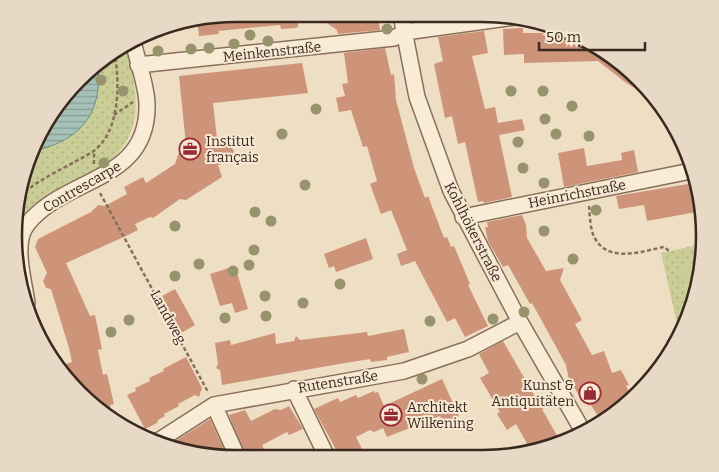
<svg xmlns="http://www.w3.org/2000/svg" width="719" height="472" font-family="Bitter,serif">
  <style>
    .park { fill: url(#park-dots) }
    .pitch { fill: #cbcd97 }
    .water { fill: url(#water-rules); stroke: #6c9084 }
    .building { fill: #cd9479 }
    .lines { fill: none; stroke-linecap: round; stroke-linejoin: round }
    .street-casing { stroke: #896f5a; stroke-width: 18 }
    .path { stroke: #896f5a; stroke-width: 2.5; stroke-dasharray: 4 2.5; stroke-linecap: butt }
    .street { stroke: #f9ecd7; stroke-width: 15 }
    .tree { fill: #96936d }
    .labels { text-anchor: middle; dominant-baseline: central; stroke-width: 4; stroke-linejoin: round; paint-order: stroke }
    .street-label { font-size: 14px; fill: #39291e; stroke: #f6e8d3 }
    .poi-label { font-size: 14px; fill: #39291e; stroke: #f6e8d3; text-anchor: start }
    .rim { fill: none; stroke: #39291e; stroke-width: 2.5 }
  </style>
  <defs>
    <pattern id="park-dots" width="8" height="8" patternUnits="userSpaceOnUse" patternTransform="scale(1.25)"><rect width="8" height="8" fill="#cbcd97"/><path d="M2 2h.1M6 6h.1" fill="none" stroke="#afb082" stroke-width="1.8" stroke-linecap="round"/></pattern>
    <pattern id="water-rules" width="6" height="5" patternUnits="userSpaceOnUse" patternTransform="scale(1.25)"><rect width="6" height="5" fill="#a6c1b7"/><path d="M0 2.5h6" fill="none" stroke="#889d94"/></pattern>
  </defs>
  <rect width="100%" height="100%" fill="#eedec4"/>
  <path class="park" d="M127 44C139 103 148 143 87 176 70 184 50 191 37 205 29 213 22 226 15 236L14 221 31 151 60 100 112 51Z
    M702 244 693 308 679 332 661 253Z"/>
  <path class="pitch" d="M699 263 696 291 686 293 681 267Z"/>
  <path class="water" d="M98 64C103 117 79 141 30 152L60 100Z"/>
  <path class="building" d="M250 14H309V22L298 23V27L295 28 281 29 280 25 218 31 219 34 199 36 197 20Z
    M344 15H378L380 30 338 34 337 30 324 21 345 19Z
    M523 28V33H568L581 37 630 69 651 97 650 98 625 82 598 61 524 63V54L504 55 503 29Z
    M484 31 488 53 472 56 485 109 495 107 498 123 522 119 525 130 499 135 512 197 484 203 483 201 478 202 465 142 458 144 452 116 445 118 434 64 443 61 438 37Z
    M385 48 391 75 394 74 396 100 414 168 425 198 428 196 444 238 447 237 451 247 454 246 470 284 468 285 488 326 465 337 455 318 447 322 415 261 401 266 397 254 407 250 391 210 381 214 370 184 377 181 367 146 363 147 351 110 339 112 336 98 345 96 342 84 348 83 344 53Z
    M302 63 308 93 213 103 217 139 227 141 234 151 231 161 218 165 222 177 186 200 180 199 153 218 150 217 135 224 138 230 126 236 66 263 90 316 95 315 102 349 98 350 103 375 107 374 114 404 110 405 113 419 89 403 69 378 66 364 72 362 69 348 51 289 46 288 43 281 47 273 35 247 38 239 91 212 98 205 105 206 127 194 124 187 143 177 146 183 175 164 182 143 186 145 179 76Z
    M584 148 587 166 622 160 621 153 634 150 638 172 564 187 558 153Z
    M694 183 702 211 647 221 644 205 619 209 616 196Z
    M522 215 526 225 527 238 546 271 564 268 560 280 582 320 575 324 592 355 604 351 612 373 621 370 629 385 626 386 632 397 601 421 591 405 589 406 583 397 581 398 574 387 570 385 566 365 532 303 530 304 508 265 503 267 488 241 485 227H488L487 222Z
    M366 238 373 259 336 272 334 266 329 268 324 254Z
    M235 266 248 309 235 313 232 303 220 306 210 274Z
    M175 289 195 325 181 333 162 296Z
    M404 329 409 352 387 357V360L371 362 370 359 339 364 222 385 220 370 216 368 218 364 215 343 230 340 231 345 275 333 276 344 294 341 296 336 300 340 367 332 368 336Z
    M503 341 537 400 539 399 544 408 542 409 560 441 530 449 516 424 507 430 497 414 500 412 480 378 489 373 479 354Z
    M186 357 202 388 199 397 195 395 178 404 179 406 164 414 165 416 158 420 157 423 145 429 127 395 136 391 135 388 150 381 149 378 164 371 163 369Z
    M442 379 459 416 443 423 440 416 387 437 383 428 374 432 370 430 356 437 366 457H340L314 409 338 398 340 402 356 395 358 398 374 391 375 393 378 392 384 406Z
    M289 406 303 429 289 435 287 432 262 445 268 457H246L229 415 245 410 251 421 275 409 281 410Z
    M210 419 227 456H207L169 445Z"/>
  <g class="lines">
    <g class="street-casing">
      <path id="street" d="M401 15 417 97 451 191 520 322 584 433
        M138 65 394 38 405 32 515 17
        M463 217 691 171
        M27 303C24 282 16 254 22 234 25 226 31 219 38 213 80 176 148 176 147 105 147 86 137 60 133 41
        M294 389 327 457
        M214 405 237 456
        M158 441 214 405 404 371 468 349 520 322"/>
    </g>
    <path class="path" d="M114 115 133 102
      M94 164V150
      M100 193 208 392
      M20 196C41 177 68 167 92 152 121 133 120 80 114 50
      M589 206C590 216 590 232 596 240 610 263 643 251 664 247L669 251"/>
    <use href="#street" class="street"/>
  </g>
  <g class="tree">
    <circle cx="387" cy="29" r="5.5"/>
    <circle cx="250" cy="35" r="5.5"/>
    <circle cx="268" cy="41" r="5.5"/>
    <circle cx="234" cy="44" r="5.5"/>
    <circle cx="209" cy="48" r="5.5"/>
    <circle cx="191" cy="49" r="5.5"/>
    <circle cx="158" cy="51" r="5.5"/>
    <circle cx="101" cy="80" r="5.5"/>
    <circle cx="123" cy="91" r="5.5"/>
    <circle cx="511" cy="91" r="5.5"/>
    <circle cx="543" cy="91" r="5.5"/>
    <circle cx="572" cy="106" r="5.5"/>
    <circle cx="316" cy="109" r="5.5"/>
    <circle cx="545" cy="119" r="5.5"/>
    <circle cx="282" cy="134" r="5.5"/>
    <circle cx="556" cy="134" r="5.5"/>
    <circle cx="589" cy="136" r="5.5"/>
    <circle cx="518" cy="142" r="5.5"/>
    <circle cx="104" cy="163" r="5.5"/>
    <circle cx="523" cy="168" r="5.5"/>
    <circle cx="544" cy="183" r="5.5"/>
    <circle cx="305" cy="185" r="5.5"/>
    <circle cx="596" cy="210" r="5.5"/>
    <circle cx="255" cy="212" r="5.5"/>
    <circle cx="271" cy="221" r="5.5"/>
    <circle cx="175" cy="226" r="5.5"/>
    <circle cx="544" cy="231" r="5.5"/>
    <circle cx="254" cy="250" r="5.5"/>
    <circle cx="573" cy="259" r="5.5"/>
    <circle cx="199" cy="264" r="5.5"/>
    <circle cx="249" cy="265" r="5.5"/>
    <circle cx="233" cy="271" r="5.5"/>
    <circle cx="175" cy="276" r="5.5"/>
    <circle cx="340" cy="284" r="5.5"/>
    <circle cx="265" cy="296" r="5.5"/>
    <circle cx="303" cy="303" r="5.5"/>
    <circle cx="524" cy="312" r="5.5"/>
    <circle cx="266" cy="316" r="5.5"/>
    <circle cx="225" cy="318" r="5.5"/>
    <circle cx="493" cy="319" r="5.5"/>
    <circle cx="129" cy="320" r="5.5"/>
    <circle cx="430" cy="321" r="5.5"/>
    <circle cx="111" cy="332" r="5.5"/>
    <circle cx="422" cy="379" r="5.5"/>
  </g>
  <defs>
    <g id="office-ring" transform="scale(1.125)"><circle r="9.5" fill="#f6e8d3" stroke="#982a35" stroke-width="1.5"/><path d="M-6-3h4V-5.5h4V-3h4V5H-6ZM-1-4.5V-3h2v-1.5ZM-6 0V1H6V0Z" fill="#982a35"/></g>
    <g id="shop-ring" transform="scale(1.125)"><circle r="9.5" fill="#f6e8d3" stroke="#982a35" stroke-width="1.5"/><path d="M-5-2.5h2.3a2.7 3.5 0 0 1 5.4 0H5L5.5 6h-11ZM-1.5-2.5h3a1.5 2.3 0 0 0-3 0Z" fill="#982a35"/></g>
  </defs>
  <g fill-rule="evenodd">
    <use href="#office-ring" x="190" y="149"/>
    <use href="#shop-ring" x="590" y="393"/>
    <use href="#office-ring" x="391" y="415"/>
  </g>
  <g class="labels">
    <g class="street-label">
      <text transform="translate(272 52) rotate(-6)">Meinkenstraße</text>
      <text transform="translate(82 187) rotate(-30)">Contrescarpe</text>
      <text transform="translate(577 194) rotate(-11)">Heinrichstraße</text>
      <text transform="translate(473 232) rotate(63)">Kohlhökerstraße</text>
      <text transform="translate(168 317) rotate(61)">Landweg</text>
      <text transform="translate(338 382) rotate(-9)">Rutenstraße</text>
    </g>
    <g class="poi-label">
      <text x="206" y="141">Institut<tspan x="206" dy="16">français</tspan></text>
      <text x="574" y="385" text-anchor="end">Kunst &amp;<tspan x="574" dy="16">Antiquitäten</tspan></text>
      <text x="407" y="407">Architekt<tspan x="407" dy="16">Wilkening</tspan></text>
    </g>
  </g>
  <path d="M0 0H719V472H0ZM236 22H482A214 214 0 0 1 696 236V236A214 214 0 0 1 482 450H236A214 214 0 0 1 22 236V236A214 214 0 0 1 236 22Z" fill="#e7d9c5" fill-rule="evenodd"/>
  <path class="rim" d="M236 22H482A214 214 0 0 1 696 236V236A214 214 0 0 1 482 450H236A214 214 0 0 1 22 236V236A214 214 0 0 1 236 22Z"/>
  <path d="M539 42v8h106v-8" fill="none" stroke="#39291e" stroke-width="2.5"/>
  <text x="546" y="42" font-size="15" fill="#39291e" stroke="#f6e8d3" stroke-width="4" paint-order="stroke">50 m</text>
</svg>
